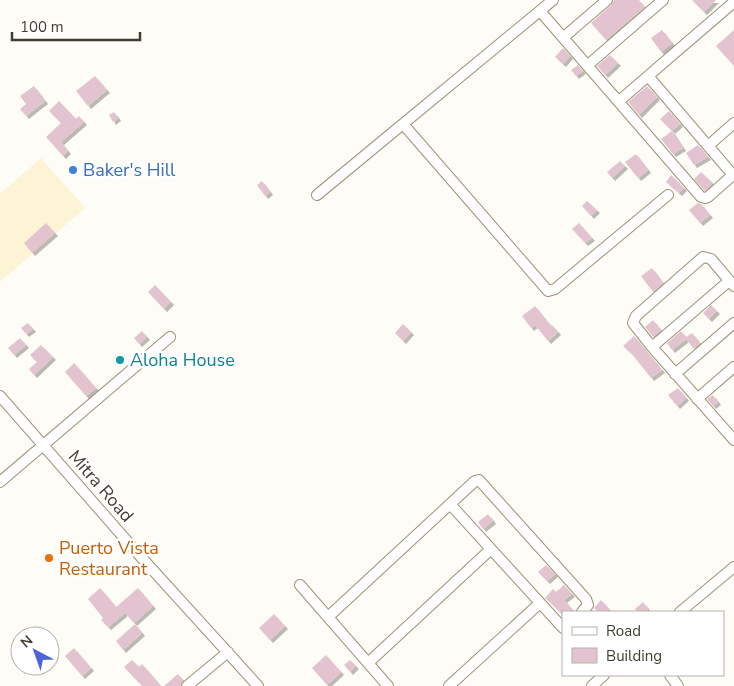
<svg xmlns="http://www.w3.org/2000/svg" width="734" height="686" font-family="'Nunito Sans',sans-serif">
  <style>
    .built { fill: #fdf4d6 }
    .building { fill: #e4c3d0; filter: url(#shadow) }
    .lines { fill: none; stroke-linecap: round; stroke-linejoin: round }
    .minor-casing { stroke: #9b9277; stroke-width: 12 }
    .minor { stroke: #fff; stroke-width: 10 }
    .shop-dot { fill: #3f7fe0; stroke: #fff; stroke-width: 2 }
    .culture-dot { fill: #0f9aa8; stroke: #fff; stroke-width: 2 }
    .food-dot { fill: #e8710a; stroke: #fff; stroke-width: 2 }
    .labels { text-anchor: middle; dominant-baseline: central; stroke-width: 5; stroke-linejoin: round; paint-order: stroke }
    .shop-label { font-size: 18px; fill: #366cbe; stroke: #fff; text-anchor: start }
    .culture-label { font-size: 18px; fill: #0d838f; stroke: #fff; text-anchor: start }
    .street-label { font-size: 18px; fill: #403c30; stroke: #fff }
    .food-label { font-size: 18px; fill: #c56008; stroke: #fff; text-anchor: start }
  </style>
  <defs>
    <filter id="shadow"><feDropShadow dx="3" dy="3" stdDeviation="0" flood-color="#0004"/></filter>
  </defs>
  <rect width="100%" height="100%" fill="#fdfcf6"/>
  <path class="built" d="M41 158 85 208 0 282V194Z"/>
  <path class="building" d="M614 0H639L645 7 606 40 591 23 611 5Z
    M692 0H716L704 12Z
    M662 30 672 43 661 52 651 38Z
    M734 30V66L716 46Z
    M563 48 570 56 563 64 555 57Z
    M610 55 618 63 605 75 597 66Z
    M578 65 583 71 576 76 571 70Z
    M95 76 107 90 88 106 76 91Z
    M34 86 45 101 26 116 20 109 26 104 20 96Z
    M647 86 657 97 639 115 628 102Z
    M59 101 76 119 79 116 84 122 61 142 68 151 63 156 46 137 61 123 49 111Z
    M669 111 680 124 672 131 660 119Z
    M114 112 118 118 113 122 109 115Z
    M672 131 683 148 673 154 661 139Z
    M698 145 708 157 694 165 686 153Z
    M636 154 648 170 638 178 625 162Z
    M620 161 625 166 612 178 607 172Z
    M701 172 713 183 705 191 694 179Z
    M671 175 684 188 679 193 666 182Z
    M262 181 270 192 265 196 257 185Z
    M587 201 597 210 591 216 582 206Z
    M698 203 701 204 710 215 700 223 689 210Z
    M46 223 55 233 32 253 24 243Z
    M579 223 592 238 585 243 572 229Z
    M652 268 663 283 653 292 641 276Z
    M155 285 171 302 164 309 148 292Z
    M711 305 717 311 709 319 703 313Z
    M535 306 551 326 552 325 558 332 548 341 535 325 531 328 522 316Z
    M653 320 661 330 653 337 645 327Z
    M28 323 33 329 26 334 21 328Z
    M403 324 411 332 403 341 395 333Z
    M142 331 147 337 139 344 134 338Z
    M681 331 686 337 692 333 700 343 694 349 686 339 672 350 667 343Z
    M634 336 662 370 651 378 632 354 623 346Z
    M20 338 26 345 14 355 8 348Z
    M41 345 53 357 34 375 29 369 37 362 30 355Z
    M74 363 96 388 86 396 65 372Z
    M678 388 686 398 677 406 668 395Z
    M713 395 718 402 713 406 707 399Z
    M488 514 493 521 483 529 478 522Z
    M546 565 555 574 547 581 538 572Z
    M564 585 572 594 564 600 575 612H560L545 598 553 589 556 592Z
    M100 588 116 607 138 588 153 606 134 623 125 613 108 627 101 620 103 618 88 599Z
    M601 600 612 612H598L594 608Z
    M643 602 648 609 644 612H638L635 609Z
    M274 614 285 626 270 640 259 628Z
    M135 624 142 633 123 650 116 641Z
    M74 648 91 668 82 676 65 656Z
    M326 655 341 672 327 685 312 668Z
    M132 660 139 667 142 664 161 686H142L124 667Z
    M350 660 356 666 350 672 344 665Z
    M178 674 183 680 180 686H164Z"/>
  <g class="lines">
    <g class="minor-casing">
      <path id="minor" d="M540 11 701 197 705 198 708 197 734 174
        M564 37 607 0
        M588 65 663 0
        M648 76 733 175
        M619 101 734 2
        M403 124 548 291 555 289 668 195
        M708 146 734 123
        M317 195 553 0
        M734 286 711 259 703 257 636 316 633 323 652 347 734 440
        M652 347 729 281
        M675 374 734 323
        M0 396 141 557 258 686
        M697 399 734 367
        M0 482 170 337
        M450 504 563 628
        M300 585 388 686
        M680 612 734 567
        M328 617 475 481 479 480 586 599 588 605 582 612
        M368 663 491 549
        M670 675 678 686
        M187 686 228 652
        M449 686 540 603
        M592 686 604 675"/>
    </g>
    <use href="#minor" class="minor"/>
  </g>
  <circle class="shop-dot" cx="73" cy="170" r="5"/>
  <circle class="culture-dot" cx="120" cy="360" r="5"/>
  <circle class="food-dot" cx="49" cy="558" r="5"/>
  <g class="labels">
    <g class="shop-label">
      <text x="83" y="170">Baker's Hill</text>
    </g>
    <g class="culture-label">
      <text x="130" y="360">Aloha House</text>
    </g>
    <g class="street-label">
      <text transform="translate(101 486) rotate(49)">Mitra Road</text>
    </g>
    <g class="food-label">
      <text x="59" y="548">Puerto Vista<tspan x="59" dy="21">Restaurant</tspan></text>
    </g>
  </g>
  <rect x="562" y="611" width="162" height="65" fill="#ffffff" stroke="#b3b1ac"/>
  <rect x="572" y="627" width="25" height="8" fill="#ffffff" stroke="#b3b1ac"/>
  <text x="606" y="636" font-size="15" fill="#403c30">Road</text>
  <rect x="572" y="648" width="25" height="15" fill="#e4c3d0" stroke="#b3b1ac"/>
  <text x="606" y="661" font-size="15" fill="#403c30">Building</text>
  <g transform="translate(35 651) rotate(319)"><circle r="24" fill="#ffffff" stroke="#b3b1ac"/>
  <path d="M0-4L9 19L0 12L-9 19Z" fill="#4f64d9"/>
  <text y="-8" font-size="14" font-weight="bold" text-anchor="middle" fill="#403c30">N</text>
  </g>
  <path d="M12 32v8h128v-8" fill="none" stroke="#403c30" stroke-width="2.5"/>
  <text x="20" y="32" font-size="15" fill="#403c30" stroke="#ffffff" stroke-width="4" paint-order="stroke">100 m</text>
</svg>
